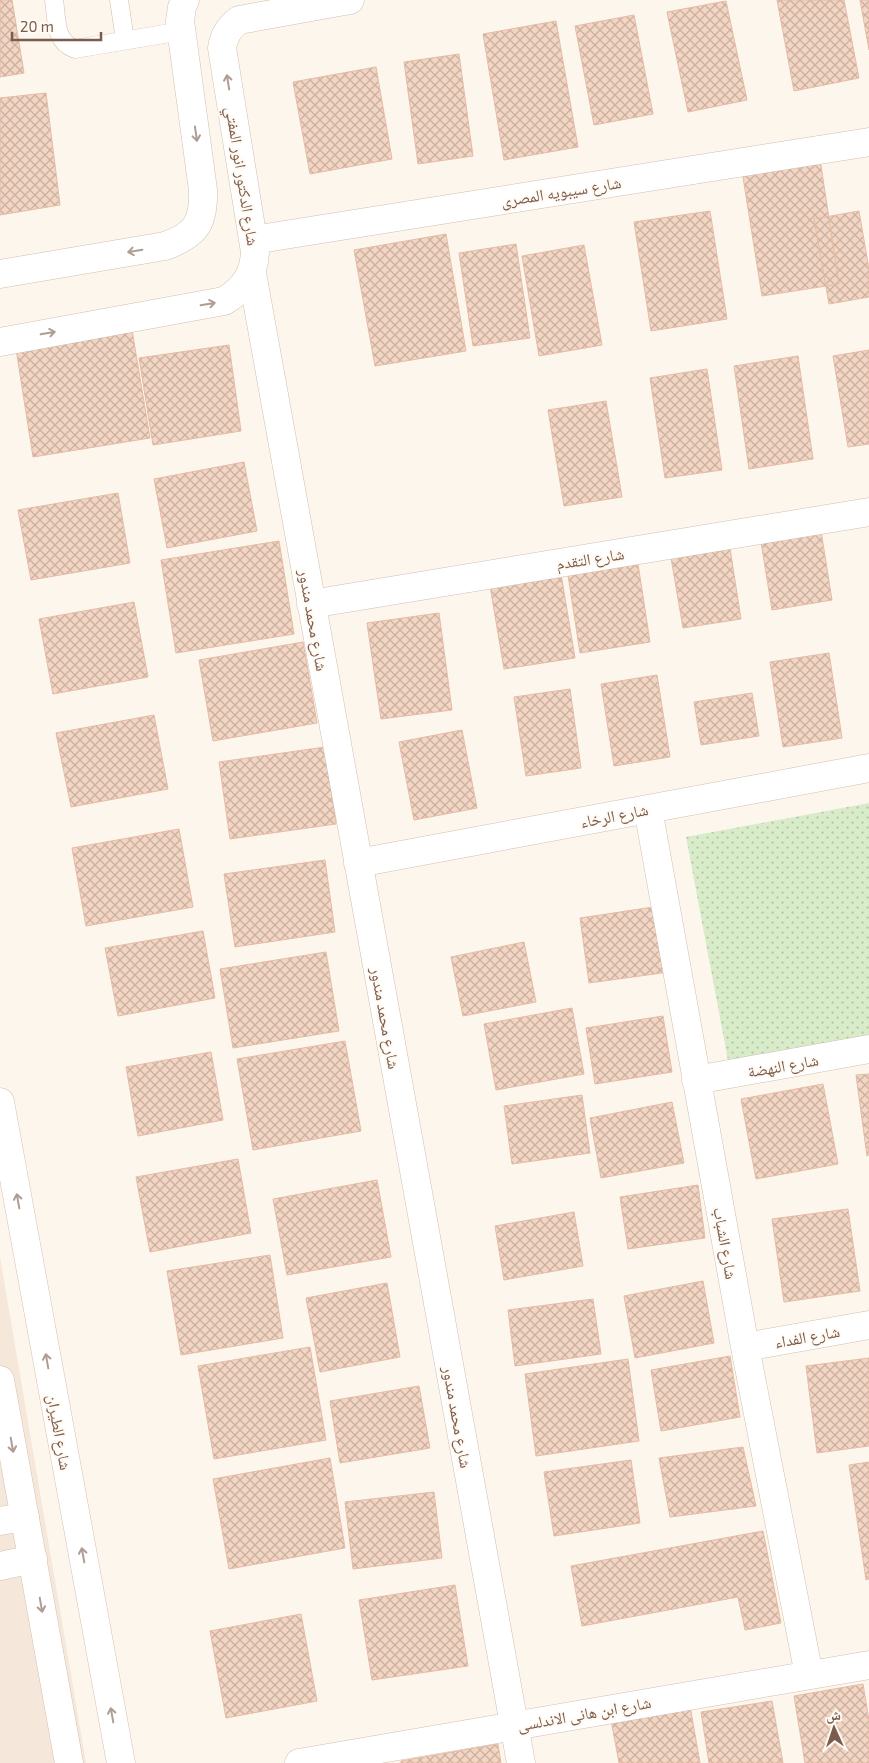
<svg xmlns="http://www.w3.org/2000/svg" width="869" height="1763" font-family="'Exo 2','Noto Naskh Arabic',sans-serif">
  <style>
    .residential { fill: #f5e8da }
    .garden { fill: url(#garden-dots) }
    .building { fill: url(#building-cross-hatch); stroke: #e6bba3 }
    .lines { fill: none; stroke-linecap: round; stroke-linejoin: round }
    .service-casing { stroke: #d1beb0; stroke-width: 19 }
    .minor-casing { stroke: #d1beb0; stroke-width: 29 }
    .secondary-casing { stroke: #d6c0b0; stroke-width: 29 }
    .service { stroke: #fff; stroke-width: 18 }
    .minor { stroke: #fff; stroke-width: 28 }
    .secondary { stroke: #fff; stroke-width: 28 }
    .oneway { stroke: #af9d94 }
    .labels { text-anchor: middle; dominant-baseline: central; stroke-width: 4; stroke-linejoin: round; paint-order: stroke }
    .street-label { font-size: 16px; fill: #7a5c4d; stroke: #fffaf3 }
  </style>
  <defs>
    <pattern id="garden-dots" width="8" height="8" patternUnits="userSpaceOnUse" patternTransform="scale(1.25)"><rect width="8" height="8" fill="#d8ecc9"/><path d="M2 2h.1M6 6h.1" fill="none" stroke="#b4c2a5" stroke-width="1.8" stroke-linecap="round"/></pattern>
    <pattern id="building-cross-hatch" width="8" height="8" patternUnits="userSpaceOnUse" patternTransform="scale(1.25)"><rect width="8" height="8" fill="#f3d5c3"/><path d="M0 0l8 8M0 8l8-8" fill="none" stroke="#cab0a1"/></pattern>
  </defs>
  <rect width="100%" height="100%" fill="#fdf6ec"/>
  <path class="residential" d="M0 1257 86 1763H0Z"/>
  <path class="garden" d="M869 803V1040L729 1066 686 837Z"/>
  <path class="building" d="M0 0H12L24 73 0 77Z
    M777 0H844L859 78 794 91Z
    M860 0H869V50Z
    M726 1 747 100 688 112 667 12Z
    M634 15 653 114 594 125 575 26Z
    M556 21 578 147 504 160 483 34Z
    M459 54 473 156 418 164 404 62Z
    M376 67 392 159 310 174 293 82Z
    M46 93 60 205 0 215V98Z
    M820 159 839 284 762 296 742 171Z
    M710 211 727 319 651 331 634 222Z
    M859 211 869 269V297L829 304 814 219Z
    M446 234 466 351 375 366 354 250Z
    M516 244 530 338 473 346 459 253Z
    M584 245 602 345 539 356 522 256Z
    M132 330 150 438 33 457 16 349Z
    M229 345 241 431 153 445 139 358Z
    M869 350V444L848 447 833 356Z
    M798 356 813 459 749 469 734 366Z
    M707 369 722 470 665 478 650 378Z
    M606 401 622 497 564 506 548 410Z
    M244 462 257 531 167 548 154 479Z
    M118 493 130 563 31 580 18 510Z
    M821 531 832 600 772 610 761 542Z
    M279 541 294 634 176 653 161 560Z
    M729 542 741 619 683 628 670 552Z
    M638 564 650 642 580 653 568 575Z
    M560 568 575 658 504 669 489 580Z
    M134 602 148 677 53 694 39 619Z
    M439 613 452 710 381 719 367 623Z
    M303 642 317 723 213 741 199 660Z
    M829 653 842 738 783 747 770 662Z
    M657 675 670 757 614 766 601 684Z
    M570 689 581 768 526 776 514 697Z
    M752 693 759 736 701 745 694 702Z
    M154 715 168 789 71 807 56 733Z
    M462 730 477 808 414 820 399 742Z
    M325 747 336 824 230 839 219 762Z
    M179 829 193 907 86 926 72 848Z
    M325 860 335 932 235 947 224 874Z
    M660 906 669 972 589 983 580 918Z
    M203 931 215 998 118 1016 105 948Z
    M524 942 536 1002 463 1016 451 957Z
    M326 952 339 1031 233 1048 220 969Z
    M572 1008 584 1074 496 1090 484 1024Z
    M663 1016 672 1072 595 1084 586 1028Z
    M345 1041 361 1131 253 1150 237 1059Z
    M211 1052 223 1120 138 1136 126 1067Z
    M869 1074V1155L867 1156 856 1075Z
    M823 1084 838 1164 756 1179 741 1099Z
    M582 1095 590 1153 512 1164 504 1106Z
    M672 1102 684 1163 601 1178 590 1118Z
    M238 1159 251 1233 150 1252 136 1177Z
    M377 1180 391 1257 287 1275 273 1199Z
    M698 1185 705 1238 628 1249 620 1197Z
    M848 1209 860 1291 784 1302 772 1219Z
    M574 1212 583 1266 504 1280 495 1226Z
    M270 1255 283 1338 181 1355 167 1271Z
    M703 1281 714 1343 635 1358 624 1296Z
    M387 1283 400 1357 320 1372 306 1298Z
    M593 1299 601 1354 515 1366 508 1310Z
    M310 1347 326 1440 214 1459 198 1366Z
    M730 1356 740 1417 661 1431 651 1370Z
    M869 1358V1446L817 1453 806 1366Z
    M628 1359 639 1441 536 1456 525 1374Z
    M419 1386 430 1448 340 1463 330 1401Z
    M743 1447 756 1506 670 1517 659 1458Z
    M330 1458 345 1548 229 1569 213 1479Z
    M631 1460 640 1523 554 1536 544 1472Z
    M869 1462V1579L866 1580 849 1465Z
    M434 1492 442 1558 353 1569 345 1502Z
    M763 1531 781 1623 745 1630 738 1597 582 1626 571 1566Z
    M455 1585 468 1666 372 1680 359 1600Z
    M301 1614 317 1701 226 1718 210 1631Z
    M863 1684 869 1720V1763H805L794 1696Z
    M772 1701 783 1763H709L701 1712Z
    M690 1706 700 1763H619L611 1720Z
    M498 1744 501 1763H401V1761Z"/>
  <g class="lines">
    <g class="service-casing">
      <path id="service" d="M54 0C57 18 54 42 75 49L182 31
        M119 0 125 40"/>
    </g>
    <g class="minor-casing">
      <path id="minor" d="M253 240 869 142
        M252 273 521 1763
        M0 274 165 246C196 235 204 223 203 190L180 21 182 7 185 0
        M0 342 224 301C244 289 254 275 255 252L222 48C224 35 229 28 239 20L350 0
        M311 604 869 512
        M648 809 745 1347 809 1675
        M358 863 869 768
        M696 1080 869 1049
        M745 1347 869 1325
        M0 1521 25 1517
        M0 1566 33 1559
        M299 1763 869 1665"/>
    </g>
    <g class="secondary-casing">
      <path id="secondary" d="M0 1102 121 1763
        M0 1380 69 1763"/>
    </g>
    <use href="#service" class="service"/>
    <use href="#minor" class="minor"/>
    <use href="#secondary" class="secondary"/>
  </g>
  <defs><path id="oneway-shaft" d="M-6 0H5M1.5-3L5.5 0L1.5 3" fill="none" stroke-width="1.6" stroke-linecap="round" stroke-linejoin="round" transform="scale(1.25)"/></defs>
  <g class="oneway">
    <use href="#oneway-shaft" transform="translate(228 82) rotate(-99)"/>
    <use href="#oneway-shaft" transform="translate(196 134) rotate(82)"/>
    <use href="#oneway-shaft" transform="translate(135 251) rotate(170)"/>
    <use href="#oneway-shaft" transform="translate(208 304) rotate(-10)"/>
    <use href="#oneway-shaft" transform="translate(48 333) rotate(-10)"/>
    <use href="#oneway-shaft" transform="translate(18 1201) rotate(-100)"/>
    <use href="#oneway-shaft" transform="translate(47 1361) rotate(-100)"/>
    <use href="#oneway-shaft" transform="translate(12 1445) rotate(80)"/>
    <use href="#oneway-shaft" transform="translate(83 1555) rotate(-100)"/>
    <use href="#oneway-shaft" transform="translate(41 1605) rotate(80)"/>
    <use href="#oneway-shaft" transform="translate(112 1715) rotate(-100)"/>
  </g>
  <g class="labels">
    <g class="street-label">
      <text transform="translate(243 176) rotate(81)">شارع الدكتور انور المفتي</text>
      <text transform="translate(561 191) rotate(-9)">شارع سيبويه المصرى</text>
      <text transform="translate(590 558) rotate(-9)">شارع التقدم</text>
      <text transform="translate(314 620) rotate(80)">شارع محمد مندور</text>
      <text transform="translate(614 815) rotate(-11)">شارع الرخاء</text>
      <text transform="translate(386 1018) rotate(80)">شارع محمد مندور</text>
      <text transform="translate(783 1065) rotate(-10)">شارع النهضة</text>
      <text transform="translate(726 1243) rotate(80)">شارع الشباب</text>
      <text transform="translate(807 1336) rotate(-10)">شارع الفداء</text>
      <text transform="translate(458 1417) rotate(80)">شارع محمد مندور</text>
      <text transform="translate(60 1432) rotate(80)">شارع الطيران</text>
      <text transform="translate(584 1713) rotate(-10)">شارع ابن هانى الاندلسى</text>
    </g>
  </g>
  <g transform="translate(834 1728) rotate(357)" stroke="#fffaf3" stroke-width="4" paint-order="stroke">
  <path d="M0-4L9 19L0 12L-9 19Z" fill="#7a5c4d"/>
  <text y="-8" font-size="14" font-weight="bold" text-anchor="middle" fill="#7a5c4d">ش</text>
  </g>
  <path d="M12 32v8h89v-8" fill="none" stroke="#7a5c4d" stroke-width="2.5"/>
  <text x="20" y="32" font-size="15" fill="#7a5c4d" stroke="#fffaf3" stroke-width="4" paint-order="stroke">20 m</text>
</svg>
